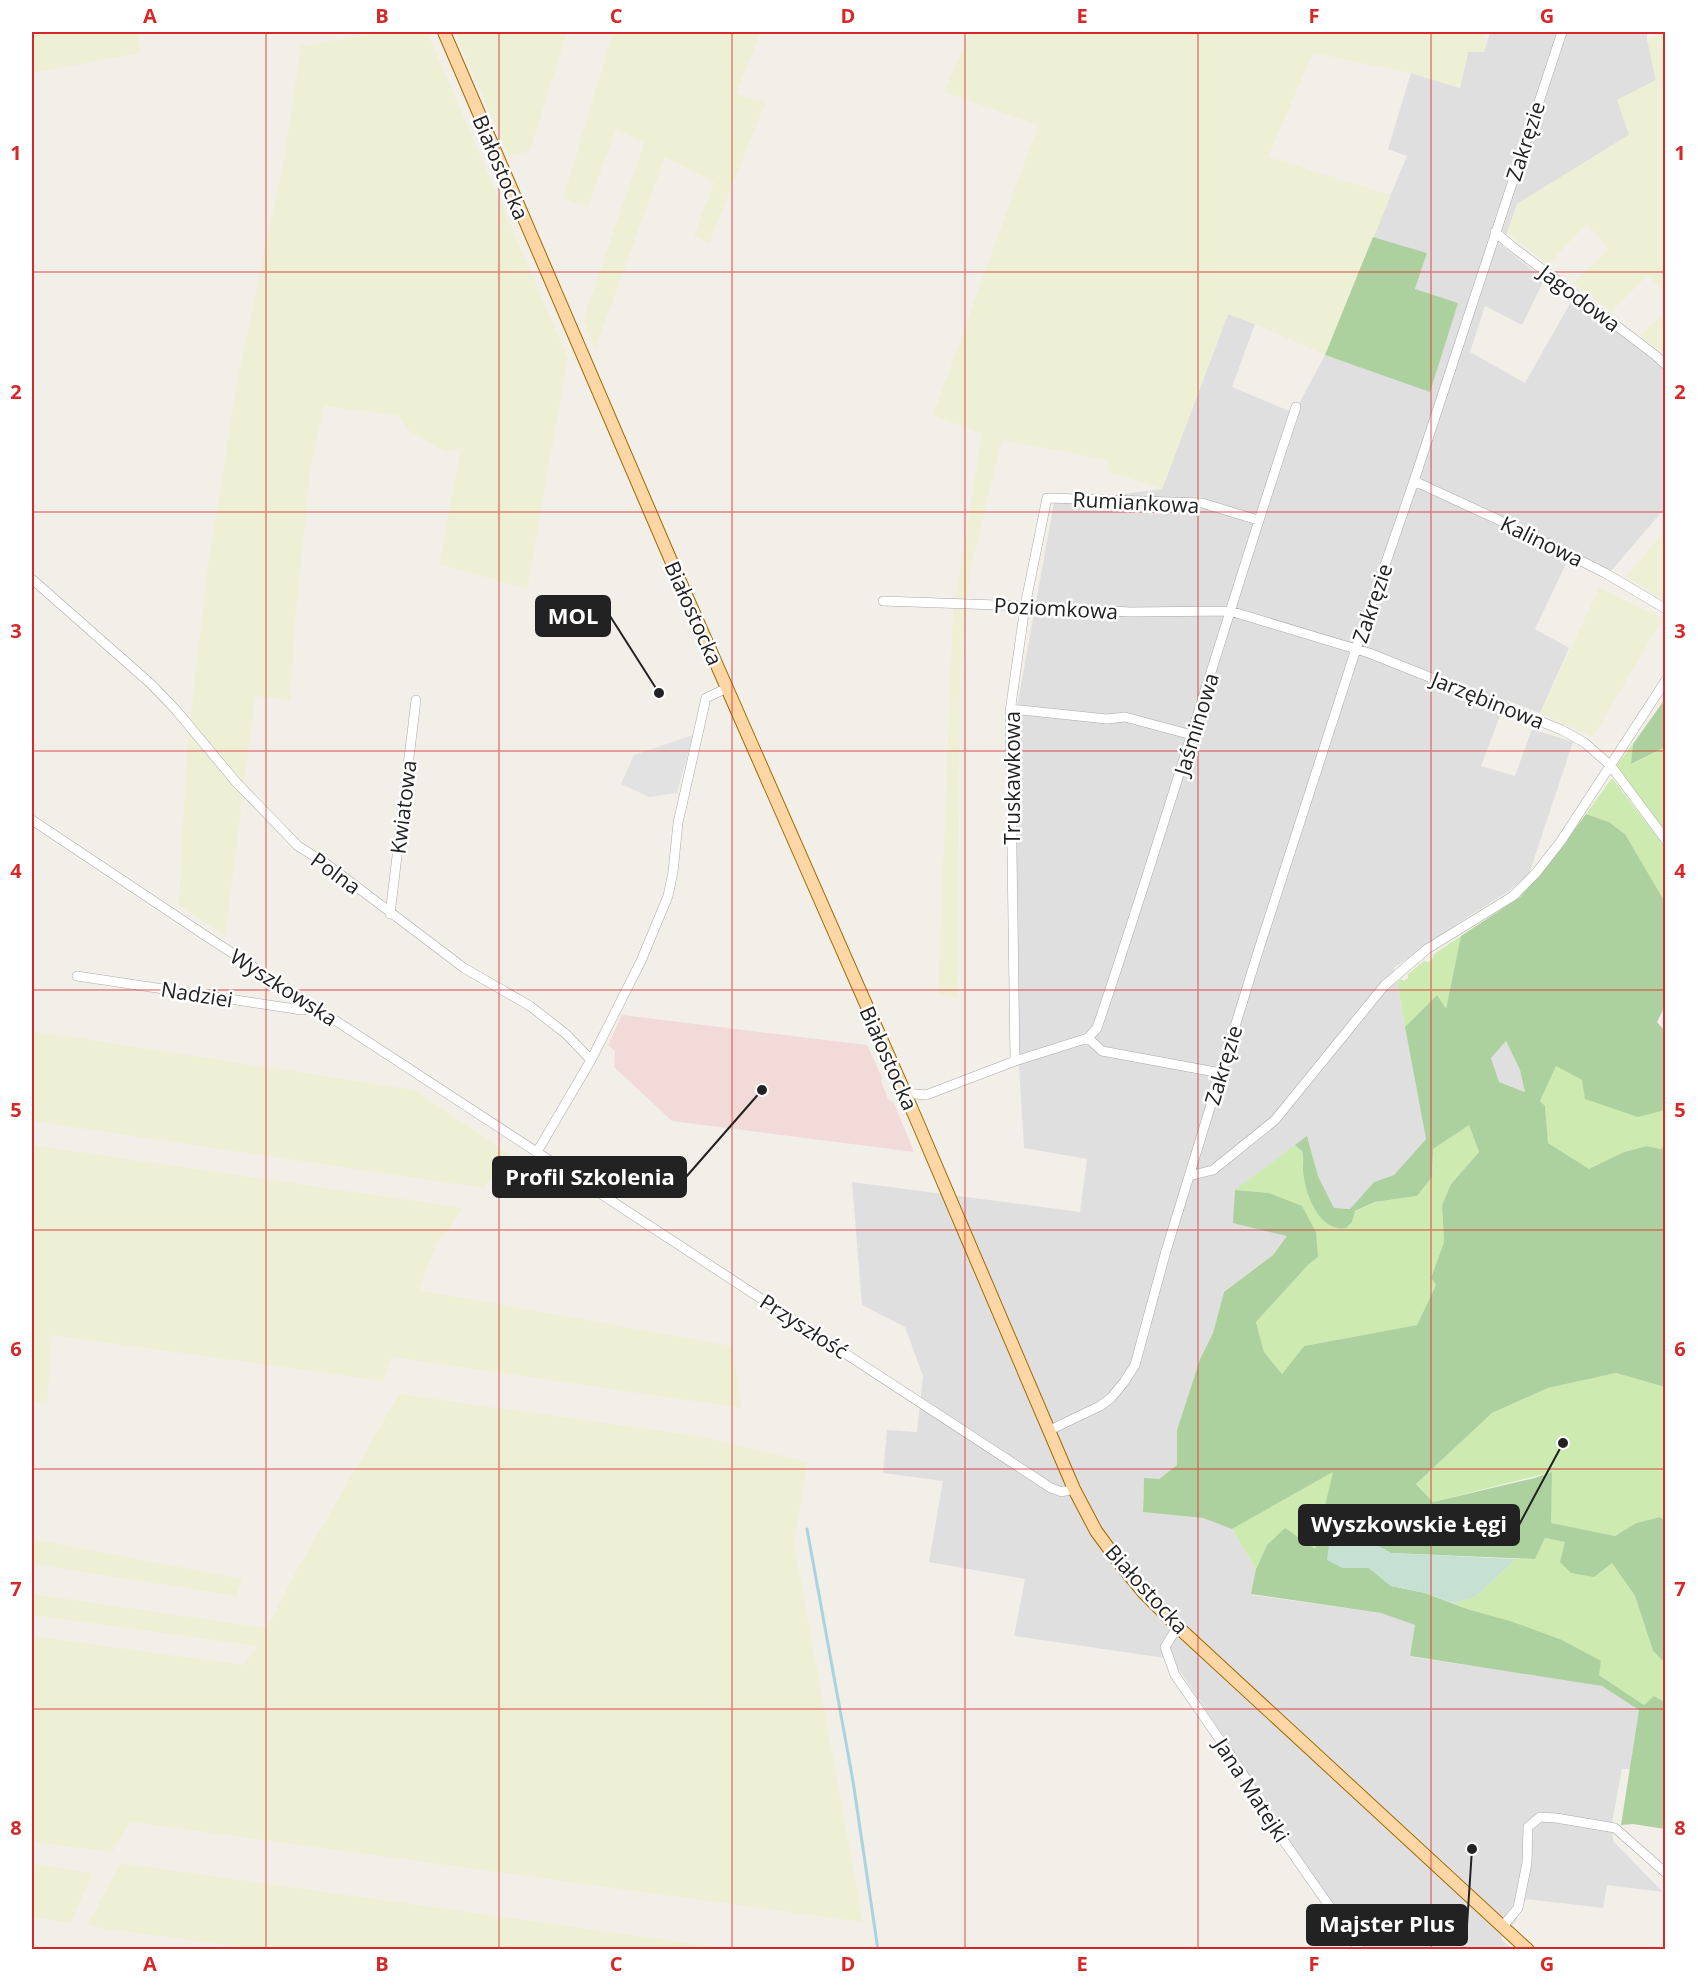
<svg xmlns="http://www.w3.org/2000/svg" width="1697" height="1981" font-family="'Open Sans',sans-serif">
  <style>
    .residential { fill: #e0dfdf }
    .commercial { fill: #f2dad9 }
    .farmland { fill: #eef0d5 }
    .grass { fill: #cdebb0 }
    .forest { fill: #add19e; fill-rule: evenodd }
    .wetland { fill: #c6e0d4 }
    .parking { fill: #e2e2e2 }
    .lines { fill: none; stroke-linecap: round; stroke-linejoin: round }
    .stream { stroke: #aad3df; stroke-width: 3 }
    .minor-casing { stroke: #a9a9a9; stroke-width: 10 }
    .major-casing { stroke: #a06b00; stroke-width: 14 }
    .minor { stroke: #fff; stroke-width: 9 }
    .major { stroke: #fcd6a4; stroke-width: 12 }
    .grid { fill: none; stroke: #d62828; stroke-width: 1.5; stroke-opacity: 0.55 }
    .labels { text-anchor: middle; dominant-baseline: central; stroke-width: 5; stroke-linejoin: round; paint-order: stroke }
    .street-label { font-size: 21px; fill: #222; stroke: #fff }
    .leader { fill: none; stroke: #222; stroke-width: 2 }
    .callout-dot { fill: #222; stroke: #fff; stroke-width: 2 }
    .callout { fill: #222; stroke: #222; stroke-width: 2 }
    .callout-label { font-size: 22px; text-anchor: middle; font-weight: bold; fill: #fff }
    .neatline { fill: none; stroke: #d62828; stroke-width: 2 }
    .grid-label { font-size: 20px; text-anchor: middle; font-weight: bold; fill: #d62828 }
  </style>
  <rect width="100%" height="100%" fill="#f2efe9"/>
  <path class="residential" d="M1490 32H1647V39L1656 80 1629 135 1517 204 1503 246 1544 280 1522 325 1485 306 1470 352 1525 383 1573 298 1647 351 1665 371V508L1611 571 1574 552 1564 568 1535 629 1569 648 1540 713 1506 700 1481 766 1515 776 1532 729 1573 742 1529 874 1509 891 1463 920 1394 968 1426 1139 1394 1175 1374 1182 1350 1209 1334 1208 1318 1176 1307 1136 1287 1236 1273 1255 1224 1292 1213 1333 1200 1359 1177 1430V1465L1143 1491V1511L1203 1518 1232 1529 1256 1569 1252 1595 1381 1613 1415 1625 1411 1657 1602 1685 1639 1710 1630 1769H1622L1612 1823 1613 1841 1663 1892 1607 1885 1603 1908 1526 1899 1516 1921 1501 1939 1512 1949H1365L1292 1848 1261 1793 1172 1659 1014 1636 1025 1579 929 1562 943 1481 883 1473 887 1430 917 1432 923 1376 905 1327 862 1305 852 1182 1080 1212 1087 1159 1024 1148 1017 1031 1015 718 1054 503 1162 489 1228 314 1255 324 1232 387 1294 413 1325 355 1430 391 1415 289 1427 253 1373 237 1407 156 1388 149 1411 73 1460 88 1468 52H1484Z
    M1506 1041 1520 1070 1526 1092 1499 1082 1491 1058Z"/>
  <path class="commercial" d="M622 1015 867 1045 882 1078 881 1081 888 1099 894 1103 914 1152 672 1121 614 1067 615 1051 608 1045Z"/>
  <path class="farmland" d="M32 32H138L140 53 32 73Z
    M383 32H427L568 358 527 589 439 564 461 449 446 452 408 430 398 415 324 406 311 466 296 610 290 701 255 696 225 936 179 905 187 747 207 573 237 382 284 159 301 46Z
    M455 32H567L530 151 509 157Z
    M613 32H761L736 94 766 102 709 243 694 236 714 182 665 157 595 349 583 320 644 143 616 129 588 207 563 198Z
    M970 32H1485L1484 52H1468L1460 88 1411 73 1313 53 1268 157 1391 195 1325 355 1255 324 1228 314 1162 489 1107 471 1108 460 1002 440 970 572 960 683 958 998 938 994 953 612 982 434 933 415 1038 125 944 92Z
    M1665 32V293L1648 275 1611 312 1573 283 1609 249 1587 224 1548 264 1507 233 1517 204 1629 135 1617 100 1656 80 1647 39Z
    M1665 313V355L1640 335Z
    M1665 530V600L1626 577Z
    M1599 588 1663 618 1593 737 1540 713Z
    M32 1031 415 1090 510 1154 484 1188 32 1121Z
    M32 1145 464 1208 437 1243 419 1290 732 1346 742 1408 392 1357 383 1381 52 1335 47 1404 32 1402Z
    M399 1394 704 1437 808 1462 794 1543 863 1922 131 1822 112 1852 32 1842V1636L244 1665 257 1646 32 1615V1594L267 1628 294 1575Z
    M32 1539 242 1579 237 1596 32 1564Z
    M120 1863 347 1895 731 1949 261 1950 87 1926Z
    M32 1864 93 1873 70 1923 32 1917Z"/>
  <path class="grass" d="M1633 744 1632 764 1665 747V836L1614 768Z
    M1612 778 1665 847V902L1625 834 1609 822 1586 814Z
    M1461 936 1446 1010 1436 996 1405 1027 1397 982 1401 979 1404 981 1408 978V974L1424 961 1429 962 1433 958 1434 954Z
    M1556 1065 1582 1080 1665 1110V1144L1661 1149 1647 1146 1624 1152 1589 1170 1548 1143 1545 1107 1540 1101Z
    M1469 1124 1479 1152 1451 1184 1442 1205 1444 1242 1431 1278 1436 1285 1417 1325 1304 1346 1282 1374 1264 1352 1256 1322 1309 1264 1318 1257 1269 1193 1235 1190 1295 1145C1309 1156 1303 1173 1307 1189 1310 1202 1318 1213 1326 1223L1352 1222 1354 1212 1376 1202 1417 1196 1432 1177 1433 1149Z
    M1616 1373 1665 1387V1521L1660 1517 1636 1523 1615 1536 1550 1523 1552 1472 1433 1502 1416 1484 1492 1413 1548 1388Z
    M1334 1471 1315 1549 1267 1545 1256 1569 1232 1529Z
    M1545 1538 1566 1542 1612 1563 1635 1596 1653 1651 1665 1663V1702L1654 1696 1644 1705 1599 1675 1470 1610 1453 1603 1475 1597 1516 1559H1535Z"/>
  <path class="forest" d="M1373 237 1427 253 1415 289 1458 303 1430 392 1325 355Z
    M1665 699V747L1631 764 1633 744Z
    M1586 814 1609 822 1625 834 1665 902V1006L1657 1022 1665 1031V1110L1638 1117 1585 1099 1582 1080 1556 1066 1540 1101 1545 1106 1548 1143 1589 1169 1624 1152 1647 1146 1661 1149 1665 1144V1387L1616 1373 1548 1388 1492 1413 1416 1484 1433 1502 1535 1478 1552 1472 1551 1523 1615 1536 1636 1523 1660 1517 1665 1521V1663L1653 1651 1635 1596 1612 1563 1594 1577 1571 1573 1560 1562 1565 1542 1545 1538 1535 1559 1391 1553 1332 1522 1342 1568H1369L1391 1586 1425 1593 1470 1610 1510 1621 1562 1640 1601 1661 1599 1675 1644 1705 1654 1696 1665 1702V1829L1633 1824 1621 1825 1639 1710 1602 1686 1410 1656 1415 1625 1381 1613 1251 1594 1256 1569 1267 1545 1285 1528 1315 1549 1333 1472 1232 1529 1203 1518 1143 1512 1144 1478 1159 1479 1177 1465V1430L1200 1359 1213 1333 1224 1292 1273 1255 1287 1236 1233 1223 1235 1190 1269 1193 1302 1206 1316 1232 1318 1257 1309 1264 1256 1322 1264 1352 1282 1374 1304 1346 1417 1325 1436 1285 1431 1278 1444 1242 1442 1205 1451 1184 1479 1152 1469 1125 1433 1149 1432 1177 1417 1196 1375 1202 1355 1211 1352 1222 1346 1228C1319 1233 1304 1192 1303 1169 1303 1162 1304 1158 1302 1151L1295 1145 1307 1136 1318 1176 1334 1208 1350 1209 1374 1182 1394 1175 1426 1139 1405 1027 1437 995 1446 1009 1461 936 1520 897 1548 865ZM1506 1041 1520 1070 1525 1092 1499 1082 1491 1058Z"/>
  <path class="wetland" d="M1332 1521 1391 1553 1516 1559 1475 1597 1453 1603 1425 1593 1391 1586 1369 1568H1342L1327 1560Z"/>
  <path class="parking" d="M693 735 677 793 649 797 621 784 634 755Z"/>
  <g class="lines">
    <path class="stream" d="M807 1529 853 1781 878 1950"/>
    <g class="minor-casing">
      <path id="minor" d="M1495 232 1513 247 1655 355 1666 365
        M1414 481 1514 527 1605 573 1666 609
        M32 579 151 684 176 710 236 782 298 846 328 865 464 968 530 1006 566 1034 591 1060 537 1152
        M883 601 1025 606 1130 612 1230 611 1369 653 1562 730 1585 743 1611 766 1666 840
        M1011 709 1107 719 1125 717 1192 735
        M32 820 203 934 1051 1488 1062 1492 1074 1489
        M390 914 416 700
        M77 976 302 1010 316 1007
        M1088 1038 1097 1028C1167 822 1227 613 1296 407
        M591 1060 641 961 668 896 673 872 678 823 706 698 727 688
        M1015 1061 1010 712 1025 606 1047 498 1202 503 1258 520
        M905 1093 926 1095 1015 1061 1088 1038 1102 1051 1221 1073
        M1189 1176 1213 1170 1275 1120 1384 986 1427 949 1513 896 1536 873 1561 841 1666 680
        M1050 1430 1100 1406 1111 1398 1124 1382 1135 1365 1166 1251 1257 955 1356 649 1414 481 1562 32
        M1179 1628 1173 1634 1165 1647 1175 1675 1238 1766 1281 1837 1360 1950
        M1503 1926 1518 1908 1527 1863 1528 1827 1540 1817 1556 1818 1615 1828 1666 1873"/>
    </g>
    <g class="major-casing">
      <path id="major" d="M444 32 672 563 905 1093 1074 1489 1096 1531 1121 1565 1144 1593 1179 1628 1528 1950"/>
    </g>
    <use href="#minor" class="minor"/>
    <use href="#major" class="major"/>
  </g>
  <path class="grid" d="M266 32V1950M499 32V1950M732 32V1950M965 32V1950M1198 32V1950M1431 32V1950M32 272H1666M32 512H1666M32 751H1666M32 990H1666M32 1230H1666M32 1469H1666M32 1709H1666"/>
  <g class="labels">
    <g class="street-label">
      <text transform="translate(1525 141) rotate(-72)">Zakręzie</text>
      <text transform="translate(501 167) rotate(67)">Białostocka</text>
      <text transform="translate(1580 298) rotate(37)">Jagodowa</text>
      <text transform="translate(1136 502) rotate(3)">Rumiankowa</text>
      <text transform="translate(1542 541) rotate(26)">Kalinowa</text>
      <text transform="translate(1372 603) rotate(-71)">Zakręzie</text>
      <text transform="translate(1056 608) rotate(3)">Poziomkowa</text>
      <text transform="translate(694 613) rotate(66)">Białostocka</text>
      <text transform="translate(1488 700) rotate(22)">Jarzębinowa</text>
      <text transform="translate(1196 724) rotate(-73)">Jaśminowa</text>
      <text transform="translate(1012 778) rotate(-90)">Truskawkowa</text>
      <text transform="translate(403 807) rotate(-83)">Kwiatowa</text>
      <text transform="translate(336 873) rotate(36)">Polna</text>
      <text transform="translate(284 987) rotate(33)">Wyszkowska</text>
      <text transform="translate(197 994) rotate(9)">Nadziei</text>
      <text transform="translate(889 1058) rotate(66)">Białostocka</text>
      <text transform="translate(1223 1065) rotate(-73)">Zakręzie</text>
      <text transform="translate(804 1326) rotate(33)">Przyszłość</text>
      <text transform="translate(1147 1589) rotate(48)">Białostocka</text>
      <text transform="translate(1252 1790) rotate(57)">Jana Matejki</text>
    </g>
  </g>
  <path class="leader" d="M659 693L610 616M762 1090L686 1177M1563 1443L1519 1525M1472 1849L1467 1925"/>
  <g class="callout-dot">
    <circle cx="659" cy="693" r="6"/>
    <circle cx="762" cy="1090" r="6"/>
    <circle cx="1563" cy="1443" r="6"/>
    <circle cx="1472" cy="1849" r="6"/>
  </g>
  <g class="callout">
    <rect x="536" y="596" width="74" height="40" rx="6"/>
    <rect x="493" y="1157" width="193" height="40" rx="6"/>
    <rect x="1299" y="1505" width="220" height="40" rx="6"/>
    <rect x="1307" y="1905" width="160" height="40" rx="6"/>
  </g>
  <g class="callout-label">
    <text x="573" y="624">MOL</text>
    <text x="590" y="1185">Profil Szkolenia</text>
    <text x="1409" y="1532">Wyszkowskie Łęgi</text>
    <text x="1387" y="1932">Majster Plus</text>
  </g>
  <rect width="1697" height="1981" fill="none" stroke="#ffffff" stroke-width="66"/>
  <rect x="33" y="33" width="1631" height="1915" class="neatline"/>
  <g class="grid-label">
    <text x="150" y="23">A</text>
    <text x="382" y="23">B</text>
    <text x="616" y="23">C</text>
    <text x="848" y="23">D</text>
    <text x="1082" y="23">E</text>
    <text x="1314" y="23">F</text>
    <text x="1547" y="23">G</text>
    <text x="16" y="160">1</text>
    <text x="1680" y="160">1</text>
    <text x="16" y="399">2</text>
    <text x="1680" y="399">2</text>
    <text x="16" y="638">3</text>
    <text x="1680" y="638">3</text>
    <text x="16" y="878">4</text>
    <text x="1680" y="878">4</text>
    <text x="16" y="1117">5</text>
    <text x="1680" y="1117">5</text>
    <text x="16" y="1356">6</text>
    <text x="1680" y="1356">6</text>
    <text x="16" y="1596">7</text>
    <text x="1680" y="1596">7</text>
    <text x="16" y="1835">8</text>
    <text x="1680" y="1835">8</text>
    <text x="150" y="1971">A</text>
    <text x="382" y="1971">B</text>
    <text x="616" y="1971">C</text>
    <text x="848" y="1971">D</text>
    <text x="1082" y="1971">E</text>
    <text x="1314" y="1971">F</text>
    <text x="1547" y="1971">G</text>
  </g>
</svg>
